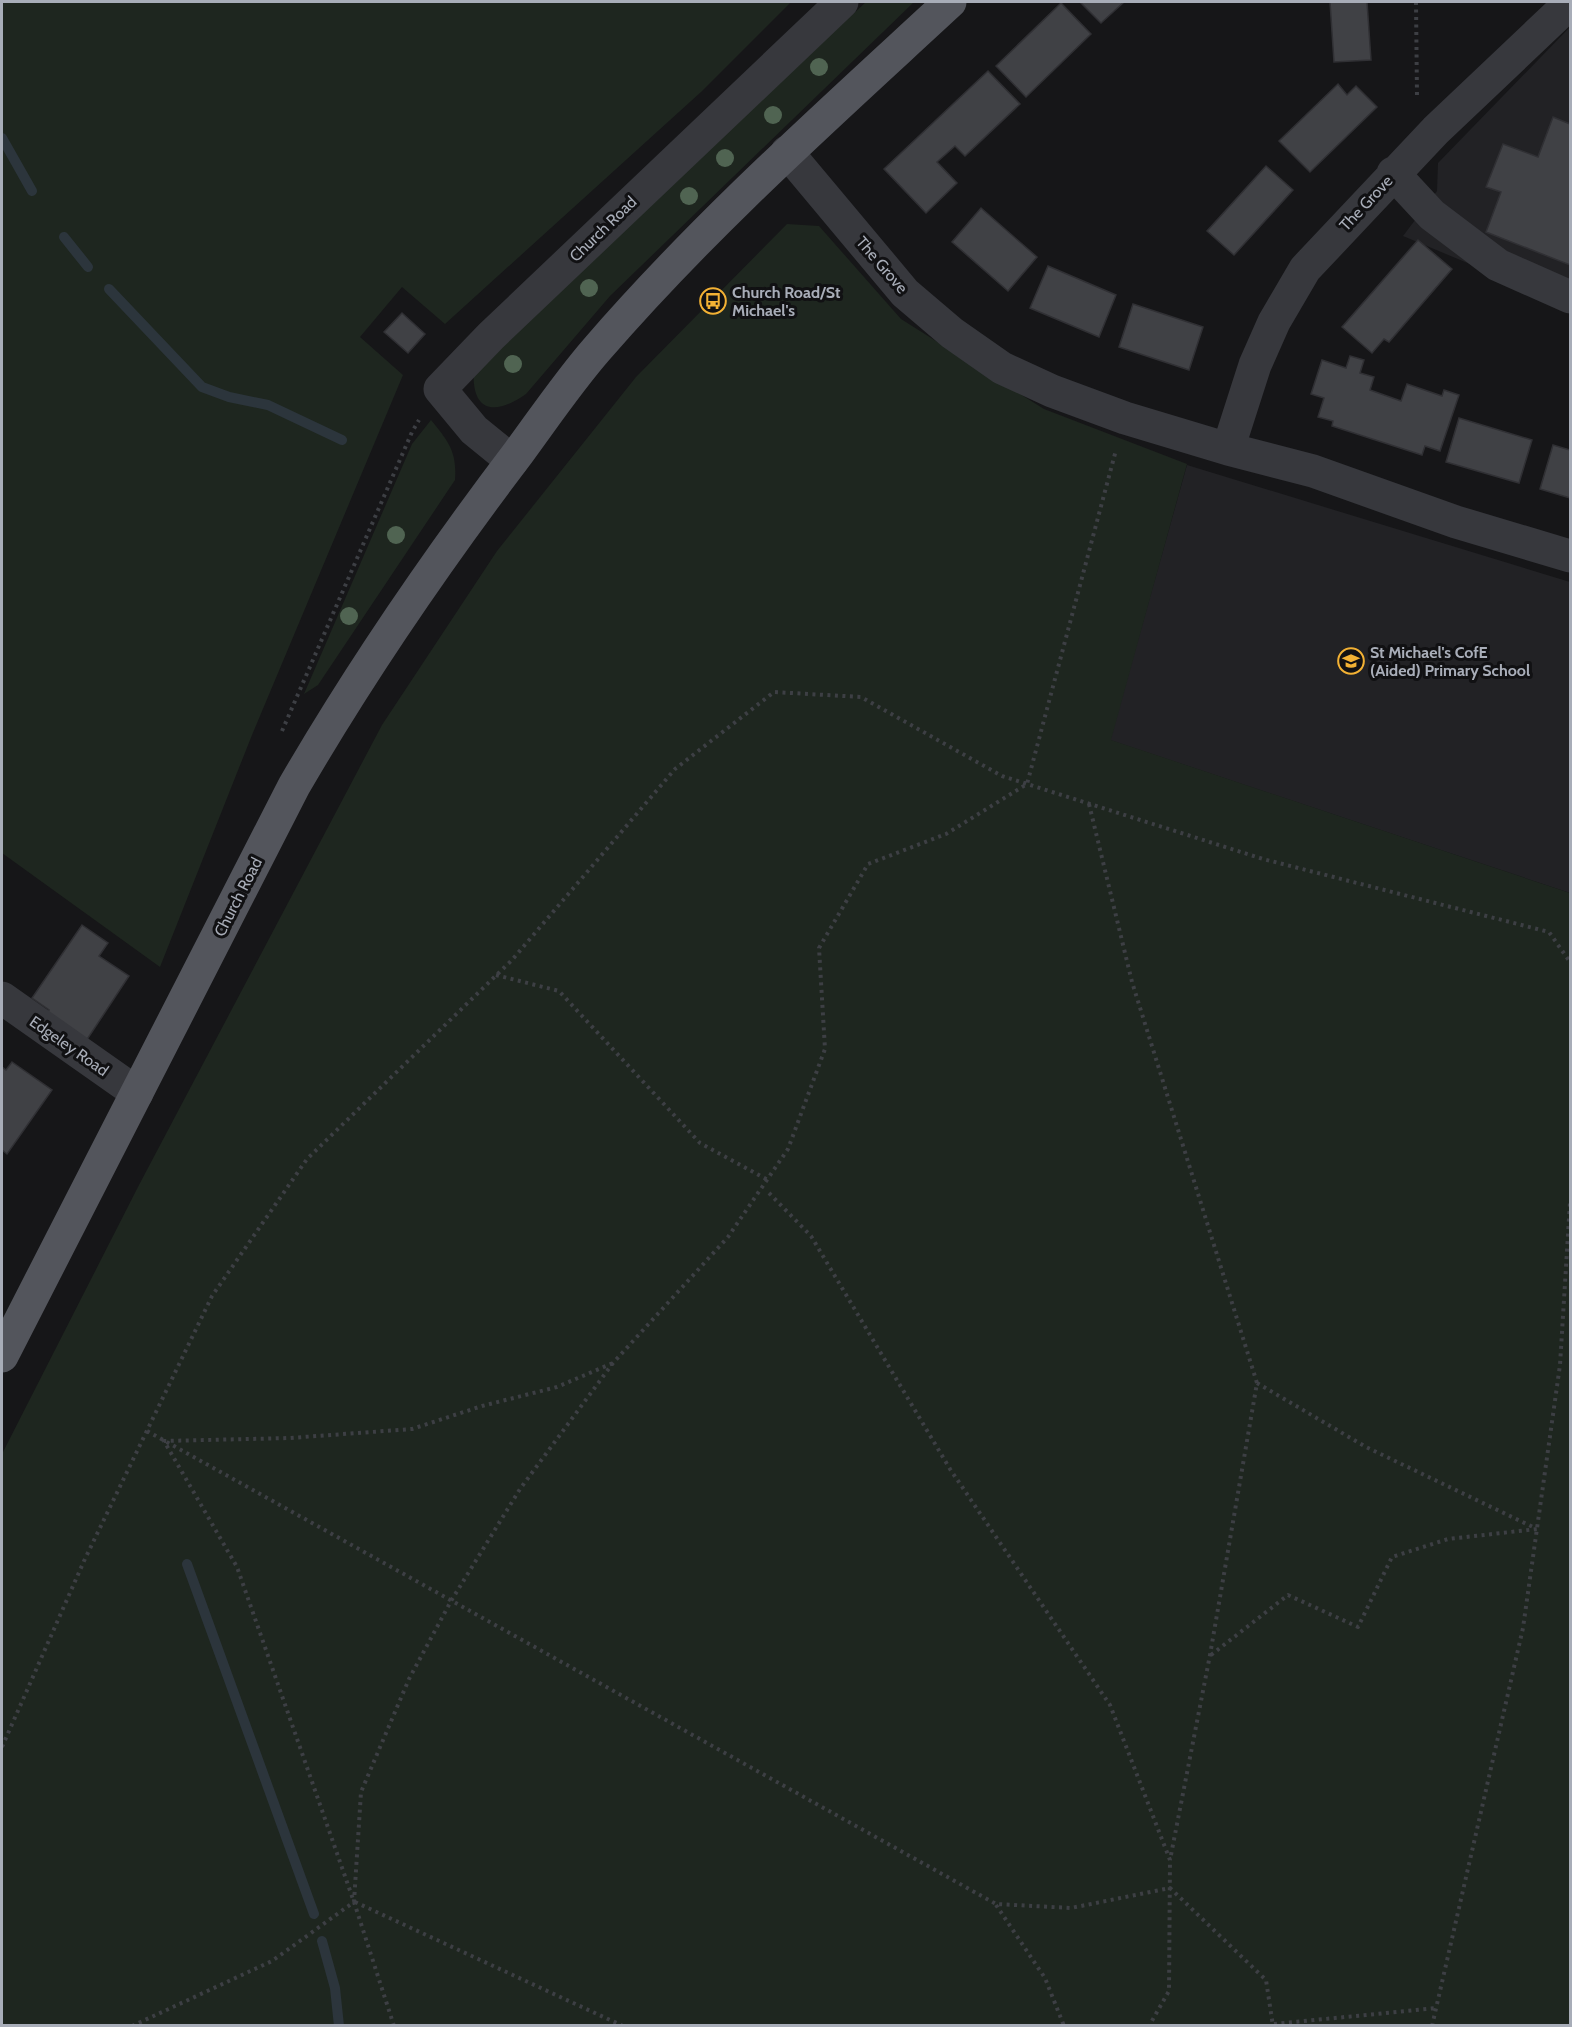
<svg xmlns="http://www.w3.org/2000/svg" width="1572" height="2027" font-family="Cabin,sans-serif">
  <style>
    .built { fill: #222225 }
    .green { fill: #1e261f }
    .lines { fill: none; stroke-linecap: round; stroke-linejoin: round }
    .stream { stroke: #2c353c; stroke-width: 10 }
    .building { fill: #404145; stroke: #303034; stroke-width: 1.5 }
    .path { stroke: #3d3f44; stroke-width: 4; stroke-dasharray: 3 4.5; stroke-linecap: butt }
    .minor { stroke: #37383d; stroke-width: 33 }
    .major { stroke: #53555c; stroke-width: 33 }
    .tree { fill: #506452 }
    .labels { text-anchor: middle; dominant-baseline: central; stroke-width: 6; stroke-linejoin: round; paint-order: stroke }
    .street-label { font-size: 16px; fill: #a8adb8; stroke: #111113 }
    .poi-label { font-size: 16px; font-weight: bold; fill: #a8adb8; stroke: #111113; text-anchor: start }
  </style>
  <rect width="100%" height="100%" fill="#161618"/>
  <path class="built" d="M1570 27V306L1403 236 1437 191 1438 163Z
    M1187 465 1570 582V893L1110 740Z"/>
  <path class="green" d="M2 2H791L701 92 445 324 402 287 360 337 403 375 252 735 160 967 2 853Z
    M866 2H914L610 296 526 394C492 418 470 410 474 366Z
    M787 224 819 226 901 319 1044 409 1187 464 1111 740 1570 893V2025H2V1454L139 1185 382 725 497 551 636 377Z
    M431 420C449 442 457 452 455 480L318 685 304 694 412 444Z"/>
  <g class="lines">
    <path class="stream" d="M2 138 32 191
      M64 237 88 267
      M109 289 202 387 229 397 268 405 342 440
      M187 1564 314 1914
      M322 1941 335 1988 339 2026"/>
  </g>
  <path class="building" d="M1080 2H1124L1101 23Z
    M1330 2H1367L1371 60 1334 62Z
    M1061 3 1091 34 1026 97 996 66Z
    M988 71 1020 104 965 156 955 146 937 162 957 183 926 213 884 169Z
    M1338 84 1347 95 1356 86 1377 107 1310 172 1279 141Z
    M1553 117 1570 124V265L1486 232 1501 192 1486 187 1503 144 1538 157Z
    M1266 166 1293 190 1234 255 1207 231Z
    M981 208 1037 257 1008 291 952 242Z
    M1418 240 1452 269 1389 342 1384 339 1372 353 1342 327Z
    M1048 266 1116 295 1099 337 1030 308Z
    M1133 304 1203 327 1189 370 1119 347Z
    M402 313 425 334 408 353 384 332Z
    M1350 356 1364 360 1360 373 1374 377 1370 390 1401 401 1407 384 1442 396 1444 390 1459 395 1440 451 1425 446 1422 455 1332 426 1333 421 1318 417 1324 398 1311 394 1322 360 1346 368Z
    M1459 418 1532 440 1519 483 1446 462Z
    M1553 445 1570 450V498L1540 489Z
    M82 925 108 943 99 956 129 976 86 1041 46 1014 49 1010 32 998Z
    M12 1062 52 1090 7 1154 2 1150V1067L6 1070Z"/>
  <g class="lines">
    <path class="path" d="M1416 2 1417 97
      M282 731 412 432 419 420
      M1089 804 1132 982 1257 1383 1210 1655 1170 1860
      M496 975 559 991 700 1143 768 1180
      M769 1193 811 1236 950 1469 1110 1705 1170 1860 1169 1991 1149 2026
      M1257 1383 1366 1447 1535 1528
      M147 1431 996 1904 1071 1908 1170 1888 1266 1980 1273 2026
      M1211 1655 1288 1595 1358 1627 1392 1557 1448 1539 1537 1529
      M2 1747 84 1561 212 1296 307 1159 512 960 675 769 774 692 861 697 1002 776 1263 859 1549 932 1570 962
      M355 1902 623 2026
      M996 1905 1045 1978 1064 2026
      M1274 2024 1437 2008
      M132 2026 272 1961 354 1902 361 1792 409 1679 451 1601 520 1489 613 1363 728 1237 788 1149 825 1049 819 948 868 864 946 834 1027 784 1116 450
      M394 2026 354 1902 237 1567 164 1441 290 1438 412 1429 482 1406 557 1387 613 1363
      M1432 2026 1523 1628 1560 1365 1570 1202"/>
    <path class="minor" d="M787 152 905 293 952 333 1002 368 1052 391 1125 418 1228 449 1313 471 1456 522 1570 556
      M1393 173 1432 215 1498 265 1570 297
      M1228 449 1255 365 1274 322 1305 269 1436 130 1570 3
      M512 461 474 430 440 389 491 336 842 2
      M2 998 137 1093"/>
    <path class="major" d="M2 1356 294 786C362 669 437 560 519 452 544 418 569 381 597 349 705 224 829 114 950 2"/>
  </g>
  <g class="tree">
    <circle cx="819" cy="67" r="9"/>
    <circle cx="773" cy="115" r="9"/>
    <circle cx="725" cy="158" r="9"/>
    <circle cx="689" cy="196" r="9"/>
    <circle cx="589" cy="288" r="9"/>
    <circle cx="513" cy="364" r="9"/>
    <circle cx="396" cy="535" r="9"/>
    <circle cx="349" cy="616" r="9"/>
  </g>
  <defs>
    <g id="bus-ring" transform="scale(1.35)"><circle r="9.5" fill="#111113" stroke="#f2b134" stroke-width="1.5"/><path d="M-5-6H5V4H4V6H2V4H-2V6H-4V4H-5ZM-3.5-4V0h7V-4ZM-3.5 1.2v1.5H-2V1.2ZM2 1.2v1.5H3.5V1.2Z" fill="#f2b134"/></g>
    <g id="school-ring" transform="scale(1.35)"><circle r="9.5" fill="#111113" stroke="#f2b134" stroke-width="1.5"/><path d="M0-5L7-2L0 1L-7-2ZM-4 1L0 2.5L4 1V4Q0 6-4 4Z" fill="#f2b134"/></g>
  </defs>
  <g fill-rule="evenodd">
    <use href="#bus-ring" x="713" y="301"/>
    <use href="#school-ring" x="1351" y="661"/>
  </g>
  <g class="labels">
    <g class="street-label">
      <text transform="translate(1366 203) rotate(-47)">The Grove</text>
      <text transform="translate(603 229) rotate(-44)">Church Road</text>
      <text transform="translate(882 265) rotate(49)">The Grove</text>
      <text transform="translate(238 897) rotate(-63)">Church Road</text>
      <text transform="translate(69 1046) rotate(35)">Edgeley Road</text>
    </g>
    <g class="poi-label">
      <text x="732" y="292">Church Road/St<tspan x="732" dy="18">Michael's</tspan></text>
      <text x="1370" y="652">St Michael's CofE<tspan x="1370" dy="18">(Aided) Primary School</tspan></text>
    </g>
  </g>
  <rect width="1572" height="2027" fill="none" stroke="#a8adb8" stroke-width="6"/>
</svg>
